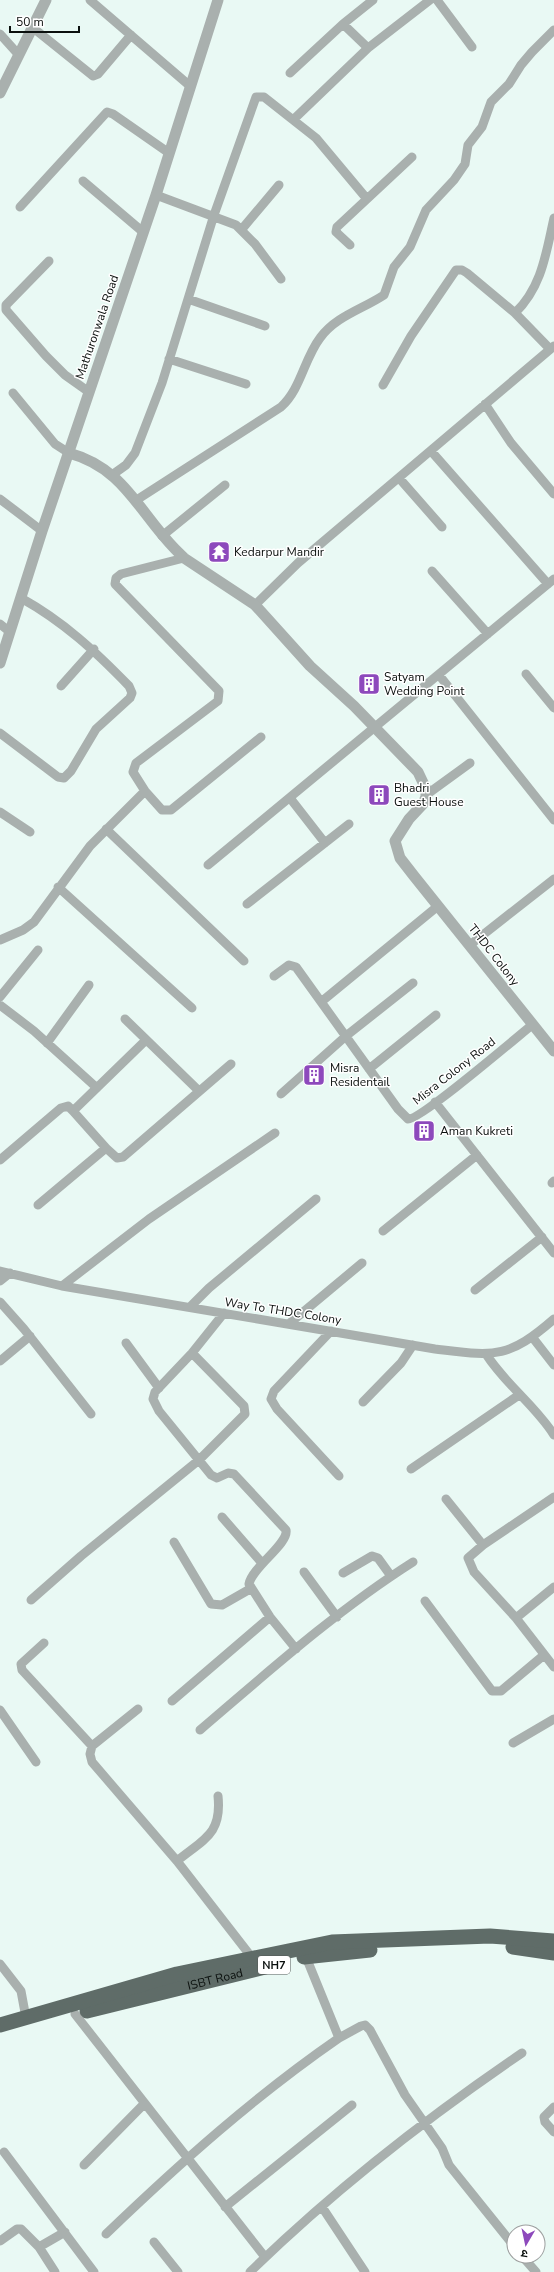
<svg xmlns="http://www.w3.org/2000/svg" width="554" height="2272" font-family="'Nunito Sans','Noto Sans Devanagari',sans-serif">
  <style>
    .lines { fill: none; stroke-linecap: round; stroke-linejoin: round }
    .minor { stroke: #a9b0ae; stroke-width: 9 }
    .tertiary { stroke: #a9b0ae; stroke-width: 11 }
    .trunk { stroke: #5f6c68; stroke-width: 15 }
    .labels { text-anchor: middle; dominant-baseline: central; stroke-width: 3; stroke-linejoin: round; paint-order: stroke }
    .shield { fill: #fff; stroke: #545856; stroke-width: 1 }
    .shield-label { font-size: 11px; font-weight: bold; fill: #0b100e }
    .street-label { font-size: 12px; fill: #0b100e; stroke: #fff }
    .poi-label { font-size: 12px; fill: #0b100e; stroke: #fff; text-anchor: start }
  </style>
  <rect width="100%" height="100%" fill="#e9f9f4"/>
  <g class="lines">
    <path class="minor" d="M90 0 190 86
      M437 0 472 47
      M343 24 368 48
      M32 27 93 76 98 74 131 35
      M0 34 18 54
      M290 73 343 24 373 0
      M294 119 368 48 430 0
      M83 181 143 232
      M156 195 236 225 255 244 281 279
      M20 207 107 112 113 114 169 153
      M242 229 279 185
      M350 245 336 232 337 227 412 157
      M49 261 6 305V310L46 356 65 375 89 392
      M188 299 265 326
      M550 349 515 313C542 287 546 253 554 218
      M169 359 246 384
      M383 385 411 336 456 270H462L467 273 515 313
      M13 393 55 444 69 453
      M485 404 511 443 554 494
      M431 451 548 584
      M112 475 126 465 135 453 162 383 214 215 256 97H264L316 138 367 199
      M399 478 442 527
      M0 499 42 531
      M135 501 281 407C301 389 304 359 320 338 336 316 363 309 384 295L394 267 410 247 426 210 454 180 465 164 468 145 482 127 491 102 509 84 521 65 532 52 554 30
      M162 536 225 485
      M432 571 488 634
      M255 605 298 563 554 346
      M0 624 10 632
      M526 674 554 708
      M439 675 554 820
      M61 686 94 649
      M0 733 58 777 64 778 71 771 96 729 130 698 132 693 129 686C95 651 64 622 21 598
      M145 791 162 810H171L261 737
      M426 795 470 763
      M290 798 325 843
      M0 812 30 832
      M106 829 244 961
      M208 865 554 579
      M58 887 192 1008
      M247 904 349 824
      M0 940 23 930 34 922 90 846 145 791 133 772 136 763 218 701 219 691 115 584 116 578 121 574 184 558
      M470 945 554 879
      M274 976 289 965 296 967 398 1109 408 1119C420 1120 516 1038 532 1025
      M0 997 38 950
      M321 1002 438 906
      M0 1005 34 1031 97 1088
      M125 1019 199 1091
      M47 1043 89 985
      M369 1069 436 1015
      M281 1094 346 1036 413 983
      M435 1102 554 1253
      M106 1148 117 1158 123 1157 231 1064
      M0 1160 61 1108 68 1106 73 1111 146 1040
      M552 1183 554 1181
      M38 1205 106 1148 73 1111
      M383 1231 477 1155
      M0 1271 62 1286 435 1349C494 1356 507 1360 554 1319
      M0 1281 10 1273
      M62 1286 149 1219 275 1133
      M475 1290 542 1237
      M0 1302 24 1329 91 1414
      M191 1306 209 1288 316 1199
      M224 1313 192 1353 155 1392 153 1399 159 1411 211 1475 217 1478 228 1473 234 1474 286 1530C289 1544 252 1567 249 1584L270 1617 296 1649
      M290 1323 362 1263
      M331 1331 274 1391 271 1399 277 1409 339 1476
      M533 1338 554 1365
      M126 1343 159 1388
      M486 1354C505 1384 535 1405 554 1435
      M0 1361 30 1336
      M363 1402 401 1363 413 1345
      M411 1469 519 1395
      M554 1497 483 1545 468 1558 474 1572 516 1618 554 1667
      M446 1499 483 1545
      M222 1517 262 1563
      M174 1542 211 1604 222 1605 250 1589
      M304 1572 337 1617
      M343 1573 372 1556 378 1558 391 1576
      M31 1600 81 1556 199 1460 245 1414 244 1406 192 1353
      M425 1601 492 1691H501L544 1655
      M516 1618 554 1587
      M44 1643 21 1664 22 1670 92 1746
      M172 1701 270 1617
      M138 1709 92 1746 90 1754 92 1762 177 1861 253 1959
      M0 1710 36 1762
      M200 1730C268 1672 336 1611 413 1562
      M513 1743 554 1719
      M177 1861C204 1839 222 1834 218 1796
      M306 1957 339 2038 361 2026 365 2025 370 2030 405 2095 442 2148 449 2165 514 2246
      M0 1964 21 1991 26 2018
      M75 2014 265 2257
      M554 2107 544 2117 545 2122 554 2132
      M4 2152 94 2272
      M84 2165 144 2104
      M225 2207 352 2105
      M322 2207 365 2272
      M106 2234C180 2163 255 2096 339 2038
      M0 2241 17 2229H21L39 2247 55 2272
      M154 2242 178 2272
      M39 2247 65 2232
      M522 2256 536 2272
      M250 2272C333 2191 425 2119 522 2053"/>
    <path class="tertiary" d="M0 93 46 0
      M69 453C124 468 138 511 175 549L184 558 255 605 310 666 354 706 418 772 426 789V797L423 804 409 819 395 841 400 858 414 876 554 1051
      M0 663 42 531 156 195 218 0"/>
    <g class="trunk">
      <path d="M513 1947 554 1953"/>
      <path d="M304 1957 370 1950"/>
      <path id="s1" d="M87 2011 277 1964"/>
      <path d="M0 2025 177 1974 332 1942 490 1936 554 1941"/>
    </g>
  </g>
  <defs>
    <g id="temple-square" transform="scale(1.15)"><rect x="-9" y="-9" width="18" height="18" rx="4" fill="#8d49bc" stroke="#fff"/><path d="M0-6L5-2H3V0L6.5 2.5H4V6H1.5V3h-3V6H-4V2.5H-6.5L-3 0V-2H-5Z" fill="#fff"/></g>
    <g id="building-square" transform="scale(1.15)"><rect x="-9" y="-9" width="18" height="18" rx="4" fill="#8d49bc" stroke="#fff"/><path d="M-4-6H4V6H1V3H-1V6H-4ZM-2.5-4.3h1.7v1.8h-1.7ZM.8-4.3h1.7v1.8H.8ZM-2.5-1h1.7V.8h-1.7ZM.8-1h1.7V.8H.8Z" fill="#fff"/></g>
  </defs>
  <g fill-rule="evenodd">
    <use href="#temple-square" x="219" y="552"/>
    <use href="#building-square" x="369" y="684"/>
    <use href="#building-square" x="379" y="795"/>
    <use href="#building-square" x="314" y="1075"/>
    <use href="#building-square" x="424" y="1131"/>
  </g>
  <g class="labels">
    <rect class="shield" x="258" y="1956" width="32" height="18" rx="3"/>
    <g class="shield-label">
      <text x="274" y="1965">NH7</text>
    </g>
    <g class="street-label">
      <text transform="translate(97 327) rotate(-71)">Mathuronwala Road</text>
      <text transform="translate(494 955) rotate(52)">THDC Colony</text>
      <text transform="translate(454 1071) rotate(-38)">Misra Colony Road</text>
      <text transform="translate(283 1311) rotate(9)">Way To THDC Colony</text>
      <text stroke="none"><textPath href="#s1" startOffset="132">ISBT Road</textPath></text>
    </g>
    <g class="poi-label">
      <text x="234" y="552">Kedarpur Mandir</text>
      <text x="384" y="677">Satyam<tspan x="384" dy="14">Wedding Point</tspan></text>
      <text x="394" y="788">Bhadri<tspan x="394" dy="14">Guest House</tspan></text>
      <text x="330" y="1068">Misra<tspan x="330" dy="14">Residentail</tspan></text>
      <text x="440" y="1131">Aman Kukreti</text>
    </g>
  </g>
  <g transform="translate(526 2244) rotate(189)"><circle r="19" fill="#ffffff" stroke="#9d9f9f"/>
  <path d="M0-3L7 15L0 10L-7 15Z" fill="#8d49bc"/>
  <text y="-6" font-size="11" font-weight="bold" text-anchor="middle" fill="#0b100e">उ</text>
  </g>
  <path d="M10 26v6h69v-6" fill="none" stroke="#0b100e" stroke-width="2"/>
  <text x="16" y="26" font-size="12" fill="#0b100e" stroke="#ffffff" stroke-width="3" paint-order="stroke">50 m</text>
</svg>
